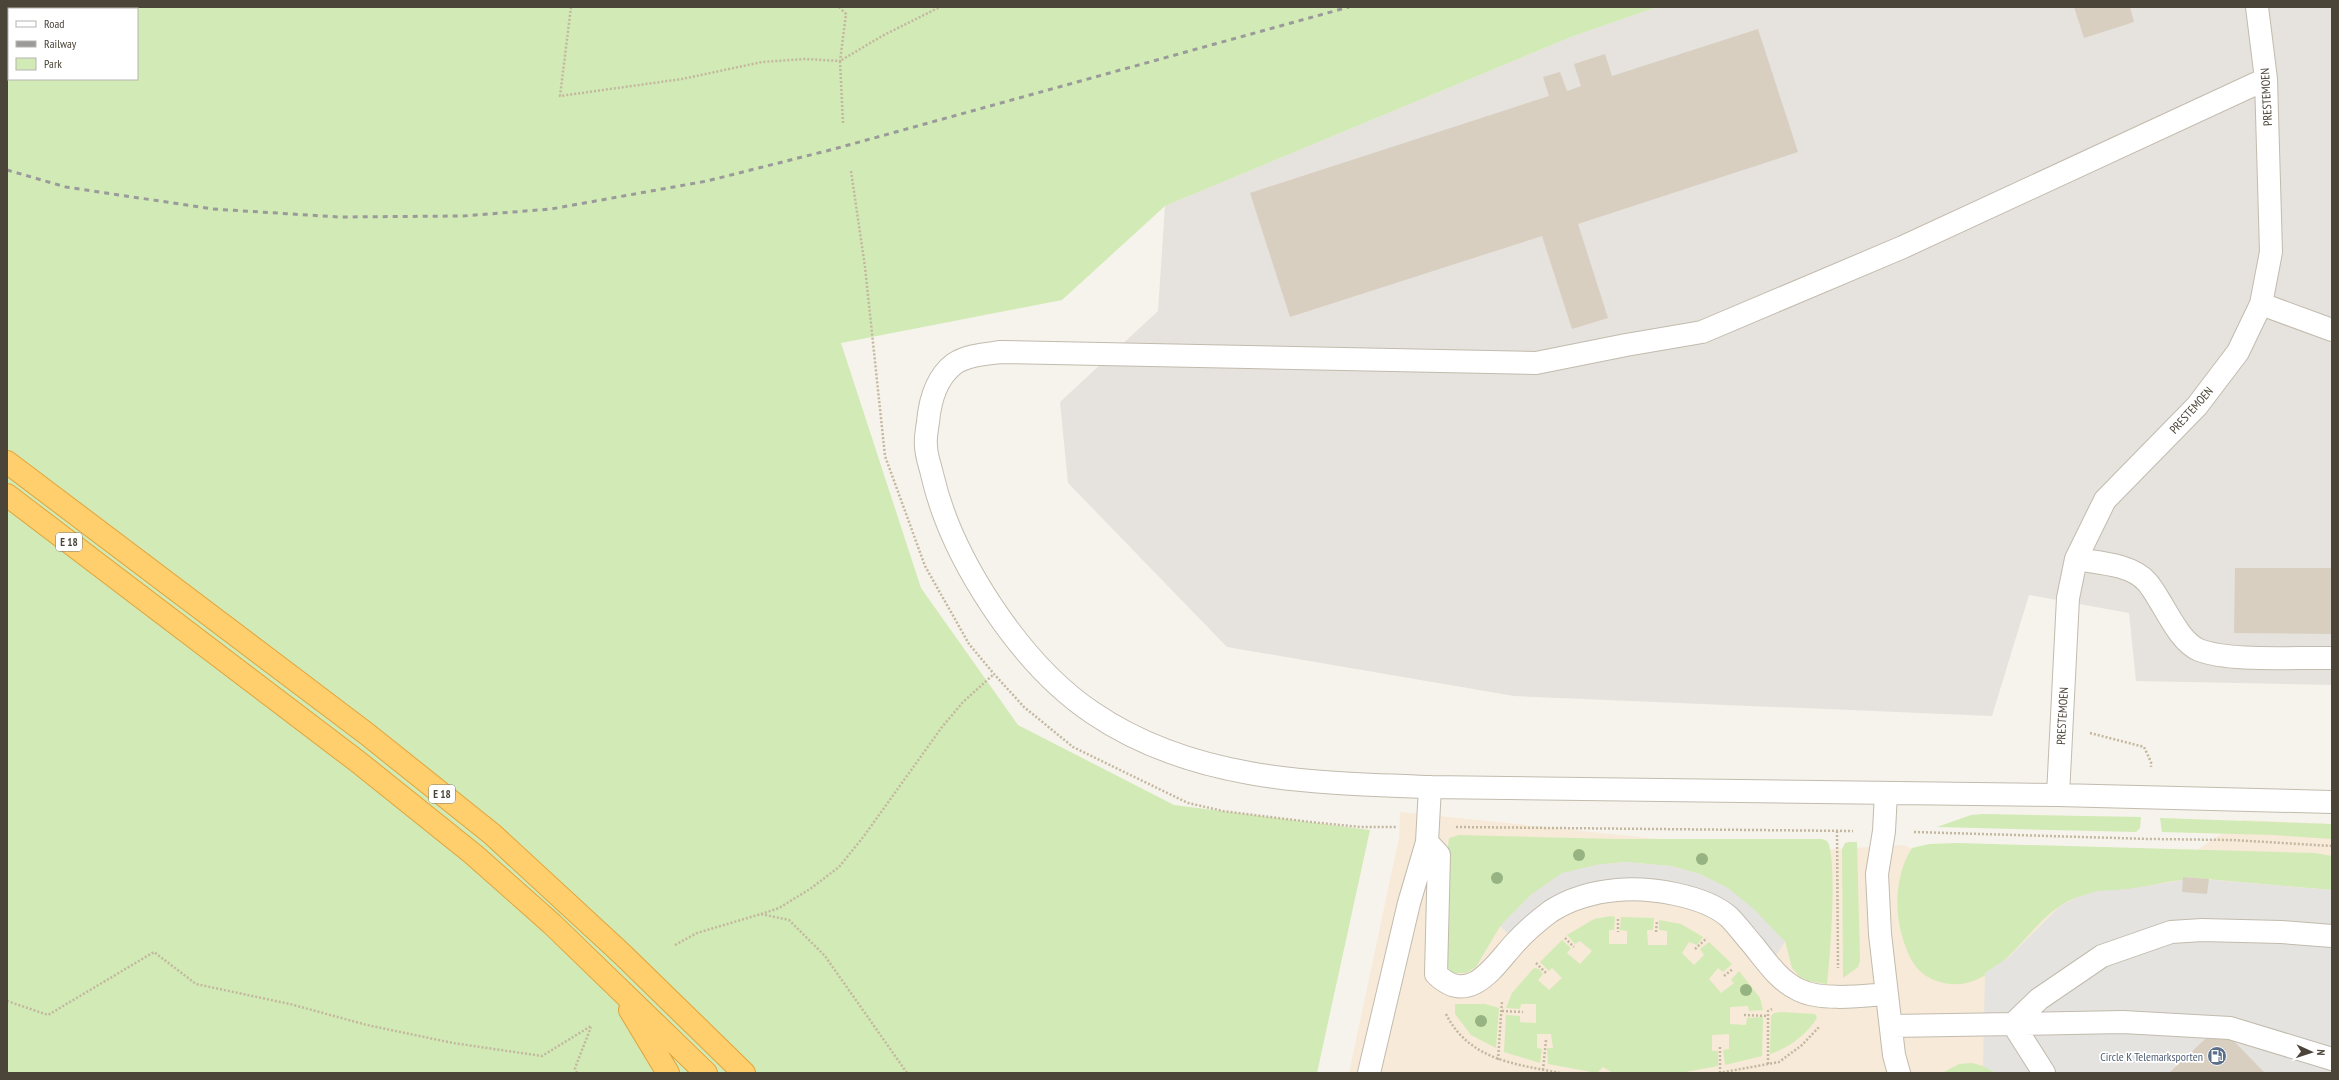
<svg xmlns="http://www.w3.org/2000/svg" width="2339" height="1080" font-family="'PT Sans Narrow',sans-serif">
  <style>
    .commercial { fill: #f7ead8 }
    .industrial { fill: #e6e2dd }
    .green { fill: #d2eab5; fill-rule: evenodd }
    .parking { fill: #e5e3e0 }
    .building { fill: #d8cfc1 }
    .lines { fill: none; stroke-linecap: round; stroke-linejoin: round }
    .minor-casing { stroke: #c2bbae; stroke-width: 24 }
    .highway-casing { stroke: #e0a43c; stroke-width: 24 }
    .path { stroke: #c4b79f; stroke-width: 2.5; stroke-dasharray: 2 2; stroke-linecap: butt }
    .minor { stroke: #fff; stroke-width: 22 }
    .highway { stroke: #ffcf6e; stroke-width: 22 }
    .rail { stroke: #9a9a9a; stroke-width: 3; stroke-dasharray: 5 5; stroke-linecap: butt }
    .tree { fill: #97b381 }
    .labels { text-anchor: middle; dominant-baseline: central; stroke-width: 3.5; stroke-linejoin: round; paint-order: stroke }
    .shield { fill: #fff; stroke: #817c74; stroke-width: 1 }
    .shield-label { font-size: 11px; font-weight: bold; fill: #4b4439 }
    .street-label { font-size: 12px; fill: #4b4439; stroke: #fff }
    .service-label { font-size: 12px; fill: #4e5e75; stroke: #fff; text-anchor: end }
  </style>
  <rect width="100%" height="100%" fill="#f6f3ec"/>
  <path class="commercial" d="M1400 812 1785 852 1904 845 1924 855 2174 865 2243 820 2332 824V1073H1349L1399 838Z"/>
  <path class="industrial" d="M1657 7H2332V685L2136 681 2129 613 2029 595 1992 716 1514 696 1227 647 1068 483 1060 402 1158 311 1165 206 1571 37Z"/>
  <path class="green" d="M7 7H1657L1571 37 1165 206 1062 300 841 343 921 588 1018 725 1174 805 1370 830 1317 1073H7ZM9 9H137V79H9Z
    M1983 814 2141 817 2140 828 2136 832 1937 827 1971 815Z
    M2160 818 2332 824V839L2273 835 2162 832Z
    M1459 835 1617 839H1822L1827 841C1838 855 1830 961 1827 984L1808 981 1800 977 1792 968 1785 941 1700 874 1671 866 1625 862 1596 865 1532 894 1499 928 1476 967 1466 973H1451L1446 969 1445 960 1448 847 1449 838Z
    M1849 842H1857L1860 961 1858 967 1843 978 1842 849 1845 843Z
    M1958 843 2315 853 2332 856V890L2184 877 2183 880C2168 881 2153 885 2138 888 2111 892 2084 890 2060 906 2023 930 1993 997 1940 982 1916 975 1909 958 1902 936 1894 909 1896 872 1912 848L1929 844Z
    M1611 916 1615 917 1614 930H1609V944H1627V931L1620 930 1621 917 1654 918 1653 930H1647L1648 945H1667V931L1659 930V920L1681 924 1703 937 1697 945 1689 942 1682 953 1694 965 1704 955 1700 949 1709 942 1732 964 1723 972 1718 968 1709 979 1721 993 1734 983 1731 980 1739 971 1760 998 1763 1010 1749 1011 1748 1006 1730 1007V1024L1746 1025 1747 1018 1763 1017 1762 1056 1725 1065 1723 1050 1729 1049V1034L1712 1035V1051H1718V1066L1680 1073H1613L1603 1067 1597 1073 1548 1064 1547 1048H1553L1551 1034H1537V1048L1542 1049 1540 1063 1504 1052 1506 1015 1520 1016V1022L1536 1023V1004H1521L1520 1009 1506 1008 1512 993 1534 968 1539 969 1543 974 1538 980 1549 990 1562 978 1552 968 1549 971 1540 962 1562 940 1571 948 1567 953 1580 964 1592 951 1580 941 1575 944 1567 935 1594 919Z
    M1455 1004H1485L1499 1008 1496 1048 1471 1035 1455 1014Z
    M1781 1012 1815 1014 1817 1018C1807 1034 1789 1048 1770 1054L1771 1016 1774 1013Z
    M1972 1063 1990 1068 1996 1073H1942L1959 1064Z"/>
  <path class="parking" d="M1625 862 1671 866 1700 874 1728 888 1755 910 1785 942 1769 965 1691 897 1583 896 1516 942 1500 926 1532 894 1562 873 1596 865Z
    M2183 880H2213L2332 890V1073H2265L2232 1039H2205L2169 1073H1996L1983 1066 1985 973 2009 957 2060 906 2076 898 2097 891 2128 889Z"/>
  <path class="building" d="M2074 7H2130L2134 22 2084 38Z
    M1758 29 1798 152 1578 224 1608 318 1572 329 1542 236 1290 317 1250 193 1549 96 1543 77 1560 72 1567 91 1581 86 1574 64 1605 54 1612 76Z
    M2235 568H2332V634L2234 633Z
    M2183 877 2209 879 2207 894 2182 892Z
    M2205 1039H2232L2265 1073H2169Z"/>
  <g class="lines">
    <g class="minor-casing">
      <path id="minor" d="M2266 79 1903 247 1702 332 1626 345 1536 363 1001 352C986 354 967 355 954 364 936 378 930 400 928 422 927 430 925 438 926 446 926 455 930 465 932 474 951 558 1020 664 1093 713 1193 781 1313 783 1430 787L2058 795 2332 802
        M2261 304 2332 330
        M2076 559C2099 563 2131 564 2147 582 2162 599 2177 641 2199 650 2230 662 2296 657 2332 658
        M1886 793 1884 831 1877 874 1880 934 1894 1055 1899 1073
        M2058 795 2068 598 2076 559 2105 500 2197 406 2238 352 2261 304 2271 252 2266 79 2257 7
        M1427 842 1439 855 1436 974C1470 1007 1494 966 1515 943 1525 932 1539 920 1551 911 1570 899 1594 892 1617 890 1649 887 1704 895 1729 917 1737 925 1745 936 1753 945 1767 962 1778 980 1799 990 1821 1001 1862 996 1886 994
        M1891 1026 2013 1024 2039 999 2102 956 2171 932 2202 930 2281 932 2332 936
        M1369 1073 1409 903 1427 842 1430 787
        M2044 1073 2013 1024 2123 1022 2230 1028 2332 1059"/>
    </g>
    <g class="highway-casing">
      <path id="highway" d="M7 462 367 734 492 834 622 954 744 1073
        M7 495 357 761 473 854 552 924 706 1073
        M630 1010 668 1073"/>
    </g>
    <path class="path" d="M571 7 560 96 682 79 762 62 805 59 840 61 846 14 839 7
      M843 123 840 61 882 36 940 7
      M851 171 865 267 885 456 925 566 969 644 994 674 1024 707 1073 747 1188 803 1223 811 1311 822 1360 827H1397
      M2090 733 2144 747 2151 762V767
      M1456 827 1853 831
      M1837 831 1838 968
      M1914 832 2150 839 2233 840 2332 846
      M761 914 779 908 810 889 839 867 864 836 942 727 963 702 994 674
      M1618 919V932
      M1656 932 1657 921
      M1565 938 1574 947
      M675 945 697 933 761 914 789 920 825 956 907 1073
      M1695 949 1707 938
      M1536 963 1547 974
      M1724 976 1733 969
      M7 1001 48 1015 154 952 196 984 290 1004 367 1025 453 1043 542 1056 591 1026
      M1502 1011 1523 1012
      M1446 1014C1469 1060 1515 1064 1560 1073
      M1744 1015 1768 1016
      M1498 1060 1502 1001
      M1768 1064V1011L1772 1009
      M1543 1070 1546 1040
      M577 1073 575 1068 591 1027
      M1719 1073 1779 1062 1802 1045 1820 1026
      M1720 1073V1047"/>
    <use href="#minor" class="minor"/>
    <use href="#highway" class="highway"/>
    <path class="rail" d="M7 170 66 187 213 209 339 217 463 216 551 209 707 181 834 149 1349 7"/>
  </g>
  <g class="tree">
    <circle cx="1579" cy="855" r="6"/>
    <circle cx="1702" cy="859" r="6"/>
    <circle cx="1497" cy="878" r="6"/>
    <circle cx="1746" cy="990" r="6"/>
    <circle cx="1481" cy="1021" r="6"/>
  </g>
  <defs>
    <g id="fuel-disc" transform="scale(1)"><circle r="9.5" fill="#5c6f8a" stroke="#fff"/><path d="M-5.5-6h7V0h2V4h1.3V-2.5L3-4.5l.8-.8L6-3V5H2.5V1h-1V6h-7ZM-4.2-4.7v3.2H.2V-4.7Z" fill="#fff"/></g>
  </defs>
  <g fill-rule="evenodd">
    <use href="#fuel-disc" x="2217" y="1056"/>
  </g>
  <g class="labels">
    <g class="shield">
      <rect x="56" y="533" width="26" height="18" rx="3"/>
      <rect x="429" y="785" width="26" height="18" rx="3"/>
    </g>
    <g class="shield-label">
      <text x="69" y="542">E 18</text>
      <text x="442" y="794">E 18</text>
    </g>
    <g class="street-label">
      <text transform="translate(2266 97) rotate(-93)">PRESTEMOEN</text>
      <text transform="translate(2191 410) rotate(-48)">PRESTEMOEN</text>
      <text transform="translate(2062 716) rotate(-87)">PRESTEMOEN</text>
    </g>
    <g class="service-label">
      <text x="2203" y="1056">Circle K Telemarksporten</text>
    </g>
  </g>
  <rect width="2339" height="1080" fill="none" stroke="#4b4439" stroke-width="16"/>
  <rect x="8" y="8" width="130" height="72" fill="#ffffff" stroke="#b7b4b0"/>
  <rect x="16" y="21" width="20" height="6" fill="#ffffff" stroke="#b7b4b0"/>
  <text x="44" y="28" font-size="12" fill="#4b4439">Road</text>
  <rect x="16" y="41" width="20" height="6" fill="#9a9a9a" stroke="#b7b4b0"/>
  <text x="44" y="48" font-size="12" fill="#4b4439">Railway</text>
  <rect x="16" y="58" width="20" height="12" fill="#d2eab5" stroke="#b7b4b0"/>
  <text x="44" y="68" font-size="12" fill="#4b4439">Park</text>
  <g transform="translate(2311 1052) rotate(93)" stroke="#ffffff" stroke-width="3" paint-order="stroke">
  <path d="M0-3L7 15L0 10L-7 15Z" fill="#4b4439"/>
  <text y="-6" font-size="11" font-weight="bold" text-anchor="middle" fill="#4b4439">N</text>
  </g>
</svg>
